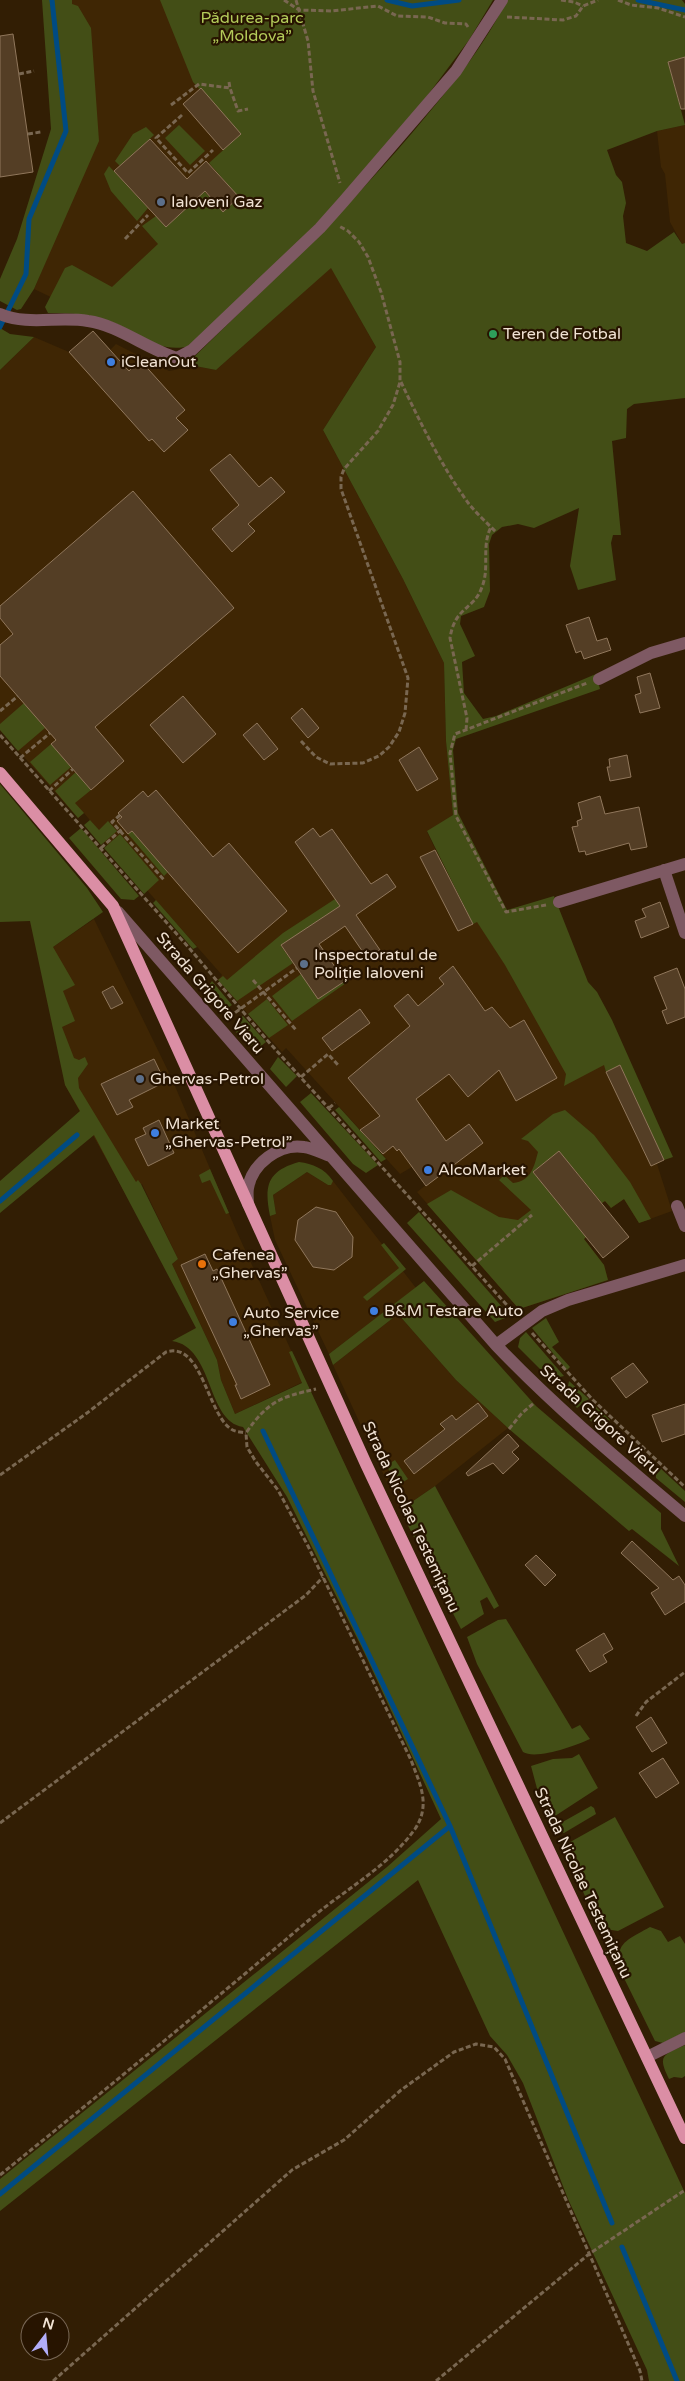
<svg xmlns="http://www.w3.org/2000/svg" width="685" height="2381" font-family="'Varela Round',sans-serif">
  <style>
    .built { fill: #3f2604 }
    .green { fill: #434e16 }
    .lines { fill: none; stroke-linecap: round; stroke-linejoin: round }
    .stream { stroke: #004b83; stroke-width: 5 }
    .building { fill: #543e25; stroke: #90775c }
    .path { stroke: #796751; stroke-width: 3; stroke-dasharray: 5 2.5; stroke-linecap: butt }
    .minor { stroke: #7e5963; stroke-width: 12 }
    .major { stroke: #db8ea5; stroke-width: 12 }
    .service-dot { fill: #5c6f8a; stroke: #271400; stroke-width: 2 }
    .leisure-dot { fill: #2e9e5b; stroke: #271400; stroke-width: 2 }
    .shop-dot { fill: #3f7fe0; stroke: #271400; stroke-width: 2 }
    .food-dot { fill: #e8710a; stroke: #271400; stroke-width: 2 }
    .labels { text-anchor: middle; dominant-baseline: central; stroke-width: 4.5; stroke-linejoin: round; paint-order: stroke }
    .park-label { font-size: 16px; fill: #b4cc5a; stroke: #271400 }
    .poi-label { font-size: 16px; fill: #f0e2d3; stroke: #271400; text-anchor: start }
    .street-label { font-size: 16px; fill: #f0e2d3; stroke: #271400 }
  </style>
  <rect width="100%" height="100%" fill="#321e04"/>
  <path class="built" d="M72 0H213L315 202 115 297 55 299 34 289 47 258Z
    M685 125V243L682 244 670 222 665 174 661 167 657 131Z
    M331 267 376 347 323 430 403 579 444 663 446 741 453 815 427 832 472 923 477 921 505 964 620 1065 664 1160 657 1164 672 1211 639 1223 624 1199 611 1208 605 1201 596 1208 602 1225 584 1239 604 1265 608 1280 519 1309 417 1192 426 1185 412 1167 400 1174 286 1048 282 1052 269 1038 218 980 222 975 107 845 96 832 98 830 84 813 78 818 0 730V370L34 337 69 352 93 331 110 350 116 344 169 371 195 366 216 370Z
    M94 919 172 1079 236 1230 305 1381 235 1414 221 1380 217 1360 172 1264 178 1259 142 1184 125 1193 65 1085 53 947Z
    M307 1172 328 1185 333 1181 416 1288 329 1354 275 1240 270 1216 276 1214 273 1195Z
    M398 1314 456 1380 508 1428 435 1486 400 1510 333 1365Z"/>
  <path class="green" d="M42 0H72V4L78 6 91 28 99 141 34 289 21 309 17 310 0 301V279L17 239 51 129Z
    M160 0H493L469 40 424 100 329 212 191 346C156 354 141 333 112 322 91 314 71 313 48 313L45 307 65 268 72 265 112 287 158 244 142 226 156 216 166 227 201 195 195 181 223 212 233 203 237 208 243 202 209 163 241 134 193 82Z
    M507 0H682L685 4V57L668 62 685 125 657 131 607 150 616 175 622 182 626 203 623 216 626 243 647 251 674 232 682 244 685 243V398L634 404 627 409 626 438 612 441 621 535H613L611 543 616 580 578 590 570 566 579 508 534 528 518 524 502 527 492 535 489 544 490 591 484 607 461 616 460 624 475 656 462 662 464 693 483 719 496 716 596 674 600 689 456 739 453 750 458 813 507 910 554 896 588 982 597 992 612 1020 673 1157 664 1160 620 1065 606 1072 604 1065 564 1086 566 1074 505 965 477 922 473 924 427 831 453 815 446 741 444 663 403 579 323 430 376 347 331 268 216 370 195 366 192 359C273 280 355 203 427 115 457 79 486 43 507 0Z
    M179 125 205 151 190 165 165 138Z
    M146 127 154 135 120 166 115 161 133 134Z
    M109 166 148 208 137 221 111 191 104 174Z
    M0 328 10 334 34 337 0 370Z
    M24 703 45 728 18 751 0 730V724Z
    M51 744 71 767 50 785 30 762Z
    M76 772 91 790 75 803 84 813 78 818 55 791Z
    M0 784 87 888 103 912 53 947 75 985 63 991 75 1021 62 1027 74 1058 79 1060 85 1057 88 1064 78 1078 79 1088 136 1182 138 1180 141 1184 178 1259 172 1264 217 1360 221 1380 235 1414 302 1383 289 1352 292 1351 685 2193V2381H649L647 2370 568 2199 523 2083 507 2055 490 2036 418 1880 0 2211V2179L387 1867 441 1819 364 1652 287 1497 243 1427C206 1421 214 1347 172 1341L196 1328 94 1135 0 1213V1181L80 1111 65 1085 30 921 0 922Z
    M90 820 99 830 108 821 117 831 101 845 84 825Z
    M81 828 139 896 134 900 121 899 69 838Z
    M132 831 168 872 164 876 128 834Z
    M120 834 159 880 144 894 104 848Z
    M335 899 340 906 281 946 293 963 237 1001 218 980 223 976 227 980 283 933Z
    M156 900 197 947 193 949 153 903Z
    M301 974 318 999 345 981 346 983 292 1021 272 996Z
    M212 981 232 1005 225 1010H218L208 1000 207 988Z
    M267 999 288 1025 269 1038 248 1014Z
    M243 1016 266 1042 261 1046H250L234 1030 236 1021Z
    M278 1057 297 1076 286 1087 270 1069Z
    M311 1093 378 1165 366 1173 353 1164 300 1102Z
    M339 1107 386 1159 381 1162 335 1110Z
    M565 1110 594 1135 630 1182 651 1219 639 1223 624 1199 611 1208 605 1201 602 1203 559 1151 533 1172 586 1237 584 1239 604 1265 608 1280 519 1309 427 1204 451 1190 499 1217 518 1220 531 1210 499 1180 504 1175 513 1183C531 1181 534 1167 538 1152L528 1141 521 1139 553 1114Z
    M299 1162C313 1164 324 1168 333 1181L331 1185H328L307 1172 273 1195 276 1214 270 1216C264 1186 267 1171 299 1162Z
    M210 1169 229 1213 226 1214 210 1180 202 1183 199 1175Z
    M419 1212 510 1316 495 1322 407 1223Z
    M384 1243 406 1269 367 1301 363 1297 399 1268 381 1245Z
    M424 1281 536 1406 661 1513V1529L679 1566 632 1529 629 1531 509 1429 456 1380 398 1314 333 1365 329 1354Z
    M546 1318 559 1342 552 1347 570 1367 567 1370 532 1328Z
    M526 1332 564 1376 550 1379 518 1347 520 1338Z
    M569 1381 589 1399 577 1408 566 1396Z
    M595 1406 610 1420 605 1426 598 1428 588 1418 589 1412Z
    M395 1460 408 1479 395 1487 387 1465Z
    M659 1467 685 1491V1502L656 1478V1473Z
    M435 1486 499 1606 494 1609 487 1597 480 1601 484 1614 461 1629 400 1510Z
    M506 1619 572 1729 580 1725 590 1739C575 1746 536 1760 523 1752L477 1664 467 1637 498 1620Z
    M579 1754 598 1788 555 1816H548L539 1796 531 1766 553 1759 572 1758Z
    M591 1806 594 1808 596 1814 564 1833 560 1832 559 1824Z
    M615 1817 664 1907 618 1931 605 1929 604 1927 599 1928 563 1846Z
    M650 1927 661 1931 668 1942 680 1936 685 1944V2032L663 2043 655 2041 621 1972 623 1971C611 1944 629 1939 650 1927Z
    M685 2045V2076L682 2078 674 2077 669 2079C657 2055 663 2055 685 2045Z"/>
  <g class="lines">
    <path class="stream" d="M387 0 412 6 459 0
      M638 0 685 10
      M0 327 26 274 29 219 66 131 52 0
      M0 1201 77 1135
      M263 1431 450 1826 612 2223
      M0 2194 450 1826
      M622 2247 677 2381"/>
  </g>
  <path class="building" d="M13 34 33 172 0 177V36Z
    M685 57V109H681L668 62Z
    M201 88 241 134 223 150 183 104Z
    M150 139 187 179 206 161 239 197 223 212 205 191 166 227 114 171Z
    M93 331 129 371 140 360 185 410 176 418 188 430 164 452 152 439 149 441 69 352Z
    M230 454 259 487 271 477 285 492 248 524 255 531 232 552 212 529 239 505 210 470Z
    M133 491 234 608 95 727 124 761 91 790 51 744 56 740 0 676V645L13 634 0 618V606Z
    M589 617 597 641 607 638 611 650 584 659 581 651 576 653 566 625Z
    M650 673 660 708 640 713 635 695 641 693 637 677Z
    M183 696 216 734 183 763 150 725Z
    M302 708 319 728 308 738 291 718Z
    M257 723 278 749 264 760 243 735Z
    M419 747 438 779 417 791 399 760Z
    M627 755 631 777 610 781 607 767H610L609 759Z
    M156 790 213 857 229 843 287 911 238 953 132 831 128 834 117 821 122 817 118 813 143 791 148 797Z
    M600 796 605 814 639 807 647 847 631 850 629 843 586 855 585 851 579 852 572 827 578 826 577 821 582 819 578 803Z
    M313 828 320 837 332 829 371 884 387 874 396 887 356 915 380 950 367 958 345 926 319 944 345 981 318 999 281 945 340 906 295 842Z
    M435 850 473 924 458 931 420 857Z
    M660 902 669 927 641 938 635 921 646 917 642 909Z
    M453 966 485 1011 492 1007 510 1028 524 1020 557 1078 516 1101 499 1070 468 1097 449 1074 416 1099 446 1141 469 1124 483 1143 426 1186 399 1149 397 1151 393 1146 383 1154 360 1130 380 1116 348 1078 410 1026 394 1006 408 994 418 1006 444 984 439 978Z
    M677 968 685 989V1017L667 1024 662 1011 667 1009 654 977Z
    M113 986 123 1003 111 1009 102 992Z
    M360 1009 370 1023 332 1051 322 1038Z
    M154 1059 165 1082 129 1100 133 1107 117 1115 101 1084Z
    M620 1065 664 1160 651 1166 606 1072Z
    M159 1120 174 1153 148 1166 135 1139 146 1134 143 1128Z
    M559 1151 629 1237 603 1258 533 1172Z
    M316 1207 336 1212 353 1237 352 1257 334 1270 313 1267 295 1240 298 1220Z
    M205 1254 213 1271 217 1269 270 1385 241 1399 235 1385H237L181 1265Z
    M633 1363 648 1382 626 1398 611 1378Z
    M478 1403 488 1416 414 1474 404 1461 445 1429 440 1424 452 1415 456 1420Z
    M685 1404V1434L662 1442 652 1415Z
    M508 1434 519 1446 512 1452 519 1459 503 1474 493 1463 468 1476 466 1473Z
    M632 1541 673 1580 679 1576 685 1585V1602L665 1615 651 1593 659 1588 621 1553Z
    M536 1555 556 1575 545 1586 525 1565Z
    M604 1633 613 1649 603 1655 607 1662 590 1672 576 1650Z
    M651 1717 667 1743 652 1752 636 1727Z
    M663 1758 679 1783 656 1798 639 1773Z"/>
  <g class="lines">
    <path class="path" d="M284 0 299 10 331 11 378 6 397 16 428 17 445 23 466 24 468 27
      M296 0 308 41 313 91 340 183
      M561 0 574 2 583 6
      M618 0 631 5 658 8 685 17
      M507 17 563 20 576 16 583 6 598 0
      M19 74 34 71
      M229 82 230 88
      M171 105 199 84 230 88 238 111 248 109
      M182 115 156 138 188 173 213 150
      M28 134 41 132
      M125 239 148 215
      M401 382C420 422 443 469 469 504 477 514 487 523 496 532
      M0 711 18 696
      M466 730 467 718 450 638C455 606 474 610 482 587 490 567 481 547 491 527
      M0 735 190 949 266 1039 515 1314
      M301 741 316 757 330 764 363 763 379 756 389 747 399 732 405 713 408 678 341 489V477L344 469 378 431 393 405 400 382V362L381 292 368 257 359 242 348 231 339 226
      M20 758 50 733
      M49 791 73 769
      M120 815 112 822 165 881
      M101 848 123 828
      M546 905 506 912 456 816 450 753 455 734 587 683
      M253 980 296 1030
      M229 1017 297 968
      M301 1077 328 1054 338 1065
      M329 1108 335 1103
      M472 1266 532 1215
      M532 1333 593 1400 685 1487
      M509 1429 522 1413 534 1403
      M0 1475 87 1413 166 1352C202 1341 207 1413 231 1429 235 1432 241 1432 246 1433
      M636 1716 646 1702 685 1672
      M0 1823 306 1595 323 1577
      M0 2175C104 2091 207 2006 309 1920 344 1890 388 1867 415 1829 431 1805 420 1784 411 1760L308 1546 278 1490 256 1462 247 1447 246 1433C268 1401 281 1397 316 1389
      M53 2381 292 2170 344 2140 401 2090 454 2052 476 2044 494 2047 505 2059 640 2371 642 2381
      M436 2381 589 2254 685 2190"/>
    <path class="minor" d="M0 314C28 326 58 316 88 321 118 325 147 349 177 358L192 350 320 228 344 201 456 71 502 0
      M599 679 651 653 685 643
      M664 870 685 933
      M559 902 685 864
      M118 912 496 1345C555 1407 620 1461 685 1516
      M248 1204C248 1199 247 1193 248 1188 252 1164 279 1143 304 1147 312 1148 322 1153 330 1156
      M677 1206 685 1226
      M496 1345 542 1311 568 1300 685 1265
      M647 2057 685 2038"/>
    <path class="major" d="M0 773 113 906 366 1464 685 2138"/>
  </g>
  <g class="service-dot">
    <circle cx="161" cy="202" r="5"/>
    <circle cx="304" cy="964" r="5"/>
    <circle cx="140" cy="1079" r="5"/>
  </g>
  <circle class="leisure-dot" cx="493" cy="334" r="5"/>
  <g class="shop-dot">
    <circle cx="111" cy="362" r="5"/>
    <circle cx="155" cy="1133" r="5"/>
    <circle cx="428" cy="1170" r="5"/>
    <circle cx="374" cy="1311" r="5"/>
    <circle cx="233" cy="1322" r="5"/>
  </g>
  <circle class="food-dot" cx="202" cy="1264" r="5"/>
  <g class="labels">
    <g class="park-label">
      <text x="252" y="18">Pădurea-parc<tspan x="252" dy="18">„Moldova”</tspan></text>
    </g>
    <g class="poi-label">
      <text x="171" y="202">Ialoveni Gaz</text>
      <text x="503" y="334">Teren de Fotbal</text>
      <text x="121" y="362">iCleanOut</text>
      <text x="314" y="955">Inspectoratul de<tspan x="314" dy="18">Poliție Ialoveni</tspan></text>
      <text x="150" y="1079">Ghervas-Petrol</text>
      <text x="165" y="1124">Market<tspan x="165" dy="18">„Ghervas-Petrol”</tspan></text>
      <text x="438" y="1170">AlcoMarket</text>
      <text x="212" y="1255">Cafenea<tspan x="212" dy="18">„Ghervas”</tspan></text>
      <text x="384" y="1311">B&amp;M Testare Auto</text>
      <text x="243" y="1313">Auto Service<tspan x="243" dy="18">„Ghervas”</tspan></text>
    </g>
    <g class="street-label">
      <text transform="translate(210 993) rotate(49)">Strada Grigore Vieru</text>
      <text transform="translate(600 1420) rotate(42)">Strada Grigore Vieru</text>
      <text transform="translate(411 1517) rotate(65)">Strada Nicolae Testemițanu</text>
      <text transform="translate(583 1883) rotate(65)">Strada Nicolae Testemițanu</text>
    </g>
  </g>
  <g transform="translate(45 2336) rotate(16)"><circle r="24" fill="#271400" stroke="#776654"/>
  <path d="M0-4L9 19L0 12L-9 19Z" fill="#b2adf9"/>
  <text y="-8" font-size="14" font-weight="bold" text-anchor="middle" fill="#f0e2d3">N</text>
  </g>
</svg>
